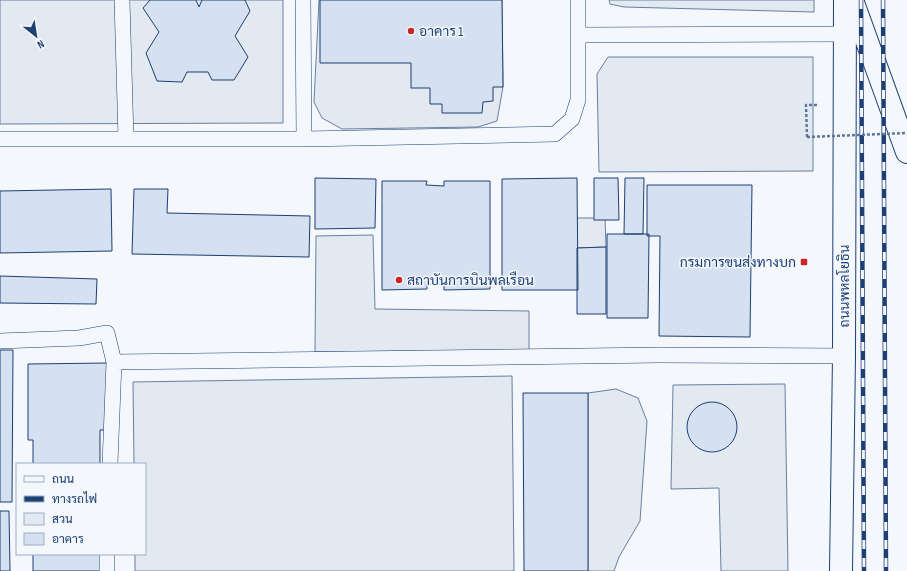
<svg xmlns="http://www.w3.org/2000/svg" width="907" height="571" font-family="'Sofia Sans Condensed',Sarabun,sans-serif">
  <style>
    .green { fill: #e3e9f0; stroke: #687fa3 }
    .building { fill: #d5e0f0; stroke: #1d3f73 }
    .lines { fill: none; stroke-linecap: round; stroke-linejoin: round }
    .service-casing { stroke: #1d3f73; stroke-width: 16 }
    .primary-casing { stroke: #1d3f73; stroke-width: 24 }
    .path { stroke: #5e769c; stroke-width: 2.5; stroke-dasharray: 3 2; stroke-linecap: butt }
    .service { stroke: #f4f7fb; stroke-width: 15 }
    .primary { stroke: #f4f7fb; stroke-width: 22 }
    .rail-casing { stroke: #1d3f73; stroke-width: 4.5 }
    .rail { stroke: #f4f7fb; stroke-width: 3; stroke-dasharray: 9; stroke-linecap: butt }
    .path-bridge { stroke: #5e769c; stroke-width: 2.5; stroke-dasharray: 3 2; stroke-linecap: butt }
    .poi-dot { fill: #c62828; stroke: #f4f7fb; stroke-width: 1.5 }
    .labels { text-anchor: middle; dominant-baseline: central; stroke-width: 3; stroke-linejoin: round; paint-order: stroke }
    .poi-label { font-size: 14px; fill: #1d3f73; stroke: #f4f7fb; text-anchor: start }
    .street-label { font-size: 14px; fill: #1d3f73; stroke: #f4f7fb }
  </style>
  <rect width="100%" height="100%" fill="#f4f7fb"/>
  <path class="green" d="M0 0H283V123L0 124Z
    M319 0H502L503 87 497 121 478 127 342 129 322 118 314 102Z
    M609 0H814V12L624 7 610 4Z
    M608 57H813V171L599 172 597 74Z
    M577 218H605L606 247 577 248Z
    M373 235 375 309 529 311V350L315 352 316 236Z
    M512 376 514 571H135V554H145V464H134L133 382Z
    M785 384 788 571H721L719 488 671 489 673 385Z
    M616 389 638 398 647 421 640 521 619 557 614 571H588V393Z"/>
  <path class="building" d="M150 0H196L199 7 202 0H245L250 11 235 36 248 57 234 80H212L208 72H187L182 82 157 81 146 53 159 32 143 8Z
    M320 0H502L503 87H493V101L483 102 482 113H442V104H430V88H411V63H320Z
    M315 178 376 179 375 228 315 229Z
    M577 178 578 290H502V179Z
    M594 178H618L619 220H594Z
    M625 178H644L643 234H624Z
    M382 181H427L426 185 444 186V181H490V289L444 290V284H427V289L382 290Z
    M647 185H752L750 337 659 336 660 236H647Z
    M111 189 112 251 0 253V191Z
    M134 189H168L167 213 310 216 309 257 132 254Z
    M607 234H649L648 318H607Z
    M606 247V314H577V248Z
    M0 276 97 279 96 304 0 303Z
    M0 350H13L12 502H0Z
    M108 363 107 430H100V464H33V440H28V364Z
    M523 393H588V571H524Z
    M687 427a25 25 0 1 1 50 0a25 25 0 1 1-50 0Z
    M0 511H9L10 571H0Z
    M33 554H101V571H33Z"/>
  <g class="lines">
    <g class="service-casing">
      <path id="service" d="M122 0 126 139
        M303 0 304 139
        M578 35 845 34
        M0 139H304L555 134 572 119 578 100V0
        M0 341 79 338 107 333 114 362 110 464
        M114 362 659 355 844 356
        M107 571V554"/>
    </g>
    <g class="primary-casing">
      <path id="primary" d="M852 0 907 152
        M841 571 844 356 845 0"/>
    </g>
    <path class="path" d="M807 137 806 105H817"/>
    <use href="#service" class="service"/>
    <use href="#primary" class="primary"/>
    <g class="rail-casing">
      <path id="rail" d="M861 0 864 571
        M883 0 886 571"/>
    </g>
    <use href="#rail" class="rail"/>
    <path class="path-bridge" d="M807 137 907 133"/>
  </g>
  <g class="poi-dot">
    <circle cx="411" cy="31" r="4"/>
    <rect x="800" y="258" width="8" height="8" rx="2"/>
    <circle cx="399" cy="280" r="4"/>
  </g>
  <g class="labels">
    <g class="poi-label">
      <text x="419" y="31">อาคาร 1</text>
      <text x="796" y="262" text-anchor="end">กรมการขนส่งทางบก</text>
      <text x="407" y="280">สถาบันการบินพลเรือน</text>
    </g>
    <g class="street-label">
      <text transform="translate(844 286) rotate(-90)">ถนนพหลโยธิน</text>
    </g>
  </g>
  <rect x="16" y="463" width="130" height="92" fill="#f4f7fb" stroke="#9eadc5"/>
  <rect x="24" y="476" width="20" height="6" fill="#f4f7fb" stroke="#9eadc5"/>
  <text x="52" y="483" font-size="12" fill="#1d3f73">ถนน</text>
  <rect x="24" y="496" width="20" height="6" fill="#1d3f73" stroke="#9eadc5"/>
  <text x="52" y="503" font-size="12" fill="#1d3f73">ทางรถไฟ</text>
  <rect x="24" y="513" width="20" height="12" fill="#e3e9f0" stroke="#9eadc5"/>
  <text x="52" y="523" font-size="12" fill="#1d3f73">สวน</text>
  <rect x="24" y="533" width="20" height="12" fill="#d5e0f0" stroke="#9eadc5"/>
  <text x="52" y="543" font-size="12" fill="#1d3f73">อาคาร</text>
  <g transform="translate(36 36) rotate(150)" stroke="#f4f7fb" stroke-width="3" paint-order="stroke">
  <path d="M0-3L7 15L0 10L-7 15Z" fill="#1d3f73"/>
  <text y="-6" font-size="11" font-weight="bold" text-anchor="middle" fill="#1d3f73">N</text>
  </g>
</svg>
